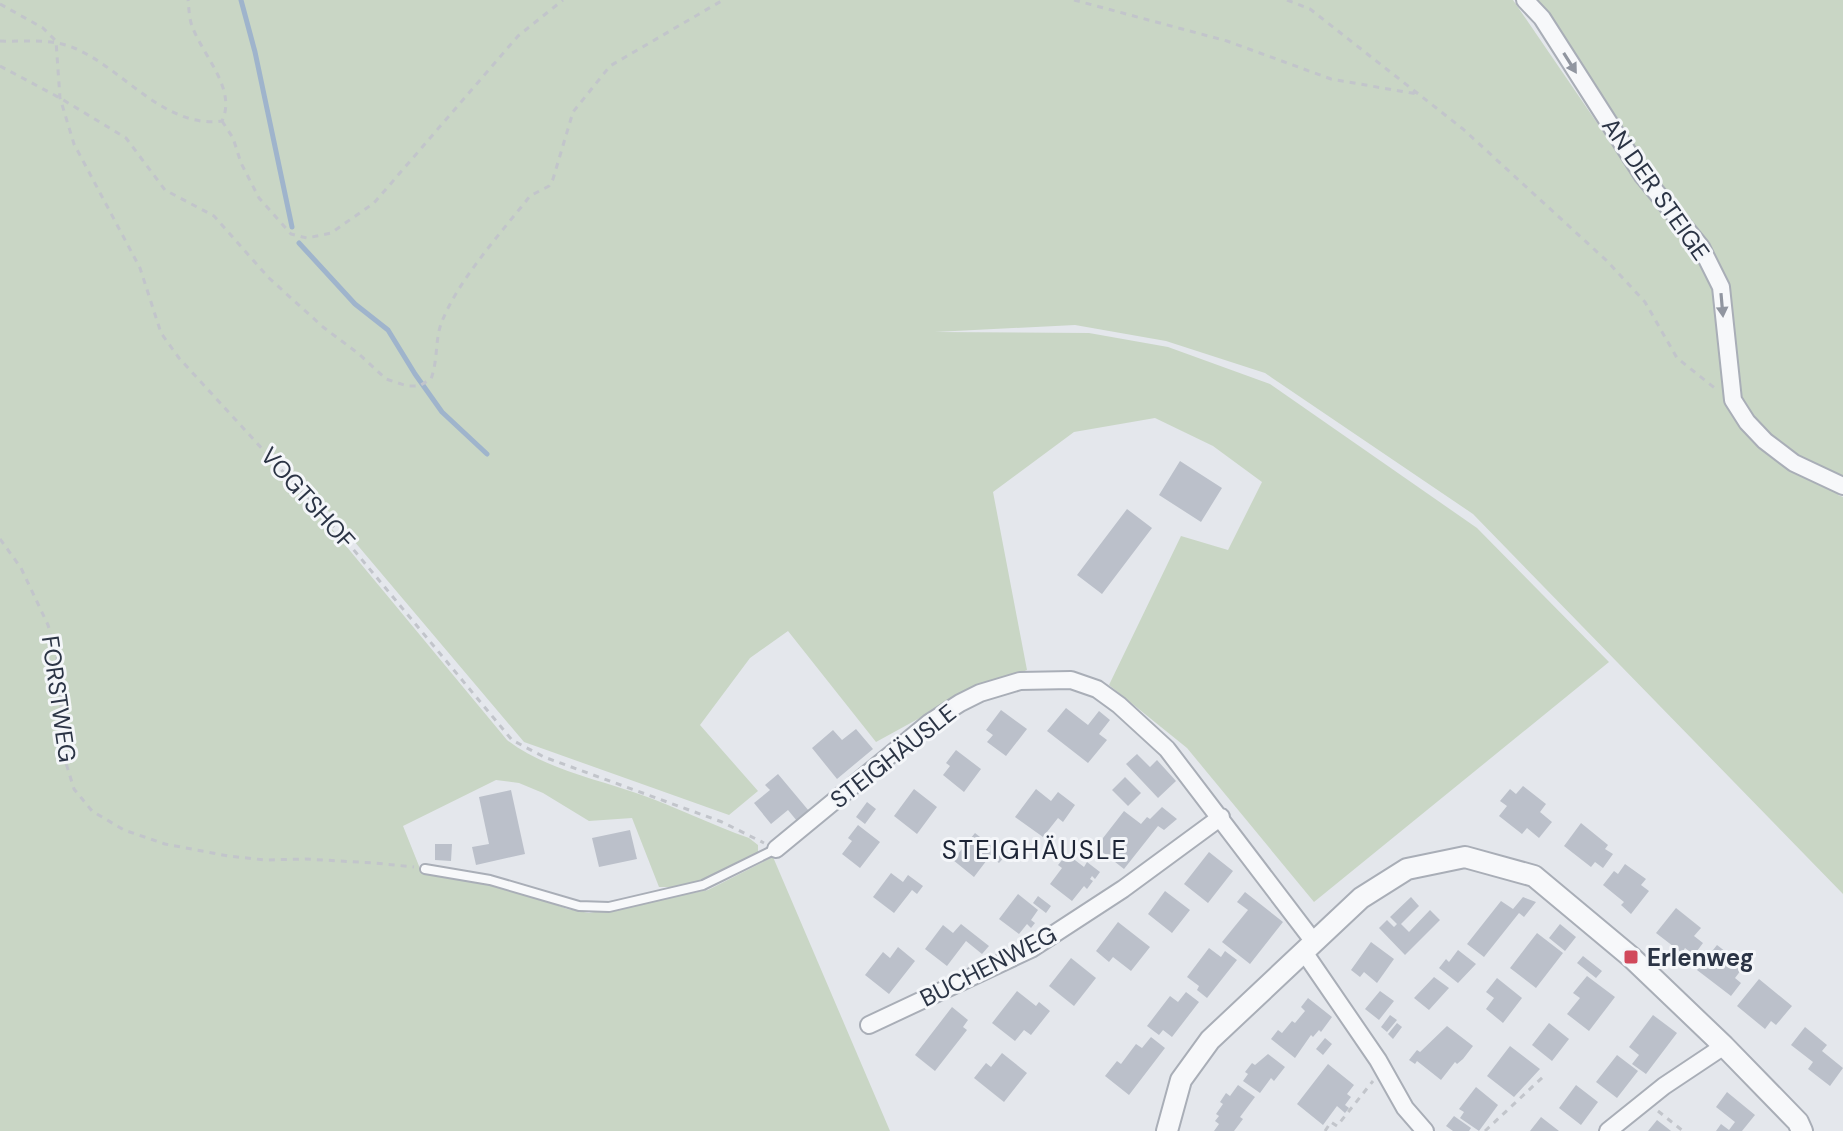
<svg xmlns="http://www.w3.org/2000/svg" width="1843" height="1131" font-family="'DM Sans',sans-serif">
  <style>
    .green { fill: #c9d6c5 }
    .lines { fill: none; stroke-linecap: round; stroke-linejoin: round }
    .stream { stroke: #9fb4cc; stroke-width: 5 }
    .building { fill: #bbc0ca }
    .service-casing { stroke: #a9aeb7; stroke-width: 12 }
    .minor-casing { stroke: #a9aeb7; stroke-width: 20 }
    .tertiary-casing { stroke: #a9aeb7; stroke-width: 24 }
    .path { stroke: #c2c5cb; stroke-width: 3; stroke-dasharray: 6 6; stroke-linecap: butt }
    .service { stroke: #f7f8fa; stroke-width: 8 }
    .minor { stroke: #f7f8fa; stroke-width: 16 }
    .tertiary { stroke: #f7f8fa; stroke-width: 20 }
    .oneway { fill: #9196a0 }
    .poi-dot { fill: #d1495b; stroke: #f4f6f9; stroke-width: 3 }
    .labels { text-anchor: middle; dominant-baseline: central; stroke-width: 6; stroke-linejoin: round; paint-order: stroke }
    .street-label { font-size: 24px; fill: #2b3445; stroke: #f4f6f9 }
    .poi-label { font-size: 24px; font-weight: bold; fill: #2b3445; stroke: #f4f6f9; text-anchor: start }
    .neighbourhood-label { font-size: 26px; letter-spacing: 2px; fill: #1d2536; stroke: #f4f6f9 }
  </style>
  <rect width="100%" height="100%" fill="#e4e7ec"/>
  <path class="green" d="M0 0H1513L1604 133 1619 128 1537 0H1843V486L1838 495 1843 497V894L1473 514 1265 373 1166 341 1075 325 935 332 1089 333 1168 347 1270 384 1477 528 1609 662 1314 902 1187 748 1109 685 1181 536 1228 550 1262 482 1213 446 1155 418 1074 432 993 492 1027 670 958 697 876 742 788 631 750 658 700 725 758 791 729 815 524 742 332 515 273 454 268 461 322 517 507 740C543 768 596 779 639 794 676 807 712 825 749 838L758 845V852L753 859 683 887H659L632 818 589 821 543 793 519 783 496 780 403 826 421 871 514 889 567 909 589 913 708 890 773 857 890 1131H0Z"/>
  <g class="lines">
    <path class="stream" d="M241 0 255 52 292 227
      M299 243 355 304 388 330 415 374 442 412 487 454"/>
  </g>
  <path class="building" d="M1180 461 1222 488 1201 522 1159 495Z
    M1127 509 1152 528 1102 594 1077 575Z
    M1066 708 1088 725 1099 711 1110 720 1099 734 1107 740 1088 763 1047 731Z
    M1001 710 1027 729 1006 756 987 742 993 735 986 730Z
    M856 729 873 749 837 779 812 748 833 730 842 740Z
    M956 750 981 769 964 792 943 775 950 766 946 763Z
    M1137 754 1150 767 1157 760 1176 781 1158 798 1126 764Z
    M778 774 809 811 797 821 788 810 771 824 754 803 770 790 765 785Z
    M1125 777 1141 793 1128 806 1112 790Z
    M1523 786 1546 804 1540 812 1552 822 1539 838 1527 828 1522 834 1499 816 1507 806 1500 801 1510 789 1516 794Z
    M914 789 937 807 917 834 894 816Z
    M1036 789 1051 801 1058 792 1075 805 1063 822 1058 818 1043 837 1015 817Z
    M511 790 525 854 476 865 472 847 489 844 479 797Z
    M867 802 876 809 865 824 856 817Z
    M1162 807 1177 819 1164 830 1158 826 1124 869 1096 847 1124 811 1141 824 1147 817 1150 819Z
    M1581 823 1608 845 1605 849 1613 854 1603 868 1595 862 1591 867 1564 846Z
    M858 825 880 842 860 868 842 854 852 841 848 838Z
    M630 830 637 859 599 867 592 838Z
    M975 833 995 849 998 846 1007 854 999 863 990 856 974 877 953 860Z
    M435 844H452L451 861 435 860Z
    M1209 852 1233 871 1208 903 1184 884Z
    M1067 854 1084 867 1087 862 1100 872 1095 879 1092 876 1090 879 1093 881 1087 889 1084 886 1072 901 1050 884 1062 868 1058 865Z
    M1625 864 1646 879 1641 885 1649 891 1631 914 1621 905 1624 902 1603 885 1614 871 1618 874Z
    M891 873 903 882 908 875 923 886 917 894 912 890 894 913 873 897Z
    M1165 891 1190 910 1172 933 1148 914Z
    M1245 892 1283 922 1250 964 1222 942 1248 910 1237 902Z
    M1018 894 1038 910 1031 920 1035 923 1031 928 1027 924 1019 934 999 919Z
    M1038 896 1051 906 1046 913 1033 903Z
    M1411 897 1419 906 1401 924 1409 932 1430 910 1440 920 1405 955 1379 928 1387 920 1394 927 1397 924 1390 917Z
    M1523 897 1536 902 1524 917 1519 913 1484 957 1467 944 1501 901 1513 909Z
    M1676 908 1701 928 1694 936 1703 943 1694 955 1685 948 1682 953 1656 933Z
    M1118 922 1150 947 1131 971 1113 957 1109 962 1096 951Z
    M961 924 989 946 982 954 966 941 947 966 925 949 943 925 953 933Z
    M1560 924 1576 937 1565 951 1549 938Z
    M1537 933 1563 953 1536 988 1510 968Z
    M1371 942 1394 959 1377 983 1364 972 1360 977 1351 970Z
    M1717 945 1744 966 1735 978 1741 983 1731 996 1697 970Z
    M898 947 915 961 889 994 865 975 883 952 890 958Z
    M1209 948 1221 957 1225 951 1237 960 1207 998 1197 990 1199 986 1187 977Z
    M1458 950 1476 964 1458 983 1439 968 1446 959 1449 962Z
    M1583 956 1602 971 1596 978 1577 963Z
    M1071 958 1096 978 1074 1006 1049 986Z
    M1587 976 1615 997 1589 1031 1567 1014 1580 998 1573 993Z
    M1434 977 1449 988 1429 1010 1414 998Z
    M1497 978 1522 998 1503 1023 1486 1009 1494 998 1486 992Z
    M1759 979 1792 1006 1776 1025 1771 1021 1765 1029 1737 1006Z
    M1017 991 1036 1006 1039 1002 1050 1011 1031 1035 1024 1030 1015 1041 992 1023Z
    M1380 991 1394 1001 1379 1020 1365 1009Z
    M1186 992 1199 1002 1172 1037 1163 1030 1159 1035 1147 1026 1170 996 1178 1002Z
    M1308 998 1332 1017 1321 1032 1319 1030 1313 1037 1311 1035 1295 1058 1271 1039 1278 1030 1282 1033 1292 1021 1295 1023 1305 1011 1301 1007Z
    M952 1007 968 1020 963 1027 967 1030 935 1071 915 1055Z
    M1390 1015 1397 1020 1387 1032 1381 1027Z
    M1653 1015 1677 1033 1646 1074 1632 1064 1639 1055 1629 1047Z
    M1397 1023 1402 1027 1393 1039 1388 1034Z
    M1549 1023 1569 1039 1552 1061 1532 1045Z
    M1447 1026 1473 1046 1463 1059 1457 1064 1455 1062 1441 1080 1417 1061 1415 1064 1409 1060 1417 1050 1420 1052Z
    M1805 1027 1827 1045 1822 1051 1843 1068 1830 1086 1808 1069 1813 1062 1791 1045Z
    M1151 1037 1165 1048 1129 1095 1105 1076 1117 1061 1121 1064 1136 1044 1142 1048Z
    M1325 1038 1332 1044 1323 1055 1316 1049Z
    M1510 1046 1540 1069 1514 1097 1487 1076Z
    M1002 1053 1027 1073 1004 1102 974 1078 986 1063 991 1067Z
    M1268 1054 1285 1067 1274 1081 1271 1078 1260 1093 1243 1081 1248 1074 1245 1072 1252 1063 1255 1065Z
    M1617 1055 1638 1071 1617 1098 1596 1082Z
    M1328 1064 1354 1085 1347 1094 1351 1097 1345 1105 1349 1108 1345 1113 1337 1106 1323 1125 1297 1104Z
    M1238 1085 1255 1097 1240 1117 1243 1119 1234 1131H1214L1219 1124 1215 1121 1219 1116 1216 1114 1223 1104 1220 1102 1226 1093 1230 1096Z
    M1576 1085 1598 1102 1581 1125 1559 1108Z
    M1476 1087 1498 1105 1479 1131 1460 1118 1464 1112 1459 1109Z
    M1727 1092 1755 1115 1742 1131H1716L1721 1124 1729 1130 1735 1122 1716 1107Z
    M1454 1116 1471 1128 1469 1131H1453L1446 1126Z
    M1541 1117 1559 1131H1530Z
    M1657 1120 1666 1127 1671 1131H1648Z"/>
  <g class="lines">
    <g class="service-casing">
      <path id="service" d="M425 869 490 880 579 906 609 907 703 885 776 849"/>
    </g>
    <g class="minor-casing">
      <path id="minor" d="M1525 0 1542 18 1643 176 1701 247 1721 287 1733 400 1747 422 1765 441 1794 463 1843 486
        M776 849 929 723 960 703 980 693 1020 681 1071 680 1097 689 1119 705 1167 749 1314 942
        M1304 952 1378 1060 1405 1108 1425 1131
        M869 1025 1031 949 1123 889 1221 817
        M1608 1131 1664 1086 1724 1046"/>
    </g>
    <g class="tertiary-casing">
      <path id="tertiary" d="M1167 1131 1181 1080 1210 1040 1361 898 1407 869 1465 857 1534 876 1631 957 1724 1046 1798 1122 1802 1131"/>
    </g>
    <path class="path" d="M1074 0 1227 41 1331 79 1417 94
      M1287 0 1310 9 1463 129 1607 261 1645 302 1677 358 1716 389
      M0 4 43 28 56 41 60 98 74 144 140 268 161 333 179 358 343 537 512 740 544 757 722 822 764 843
      M0 41C25 42 51 38 74 48 123 68 164 129 222 121 237 89 203 56 192 26 189 18 189 8 188 0
      M0 66 60 98 126 138 165 190 214 216 269 278 323 327 359 354 386 379 407 386H419L431 379C438 360 435 341 441 324 457 281 501 233 530 196L549 186 553 179 573 112 610 66 723 0
      M222 121 233 138 241 163 259 198 291 234 307 238 331 233 374 203 518 36 563 0
      M0 539 21 568 48 625 58 662 65 760 74 789 92 811 124 830 165 844 228 856 265 860 305 859 375 863 414 867
      M1658 1111 1683 1131
      M1325 1131 1331 1122 1337 1126 1373 1081
      M1485 1131 1545 1075"/>
    <use href="#service" class="service"/>
    <use href="#minor" class="minor"/>
    <use href="#tertiary" class="tertiary"/>
  </g>
  <defs><path id="oneway-solid" d="M-6-.8H1V-3.2L6.5 0L1 3.2V.8H-6Z" transform="scale(2)"/></defs>
  <g class="oneway">
    <use href="#oneway-solid" transform="translate(1570 63) rotate(58)"/>
    <use href="#oneway-solid" transform="translate(1722 305) rotate(85)"/>
  </g>
  <rect class="poi-dot" x="1623" y="949" width="16" height="16" rx="4"/>
  <g class="labels">
    <g class="street-label">
      <text transform="translate(1656 189) rotate(55)">AN DER STEIGE</text>
      <text transform="translate(308 498) rotate(48)">VOGTSHOF</text>
      <text transform="translate(59 699) rotate(82)">FORSTWEG</text>
      <text transform="translate(893 756) rotate(-38)">STEIGHÄUSLE</text>
      <text transform="translate(988 966) rotate(-27)">BUCHENWEG</text>
    </g>
    <g class="poi-label">
      <text x="1647" y="957">Erlenweg</text>
    </g>
    <g class="neighbourhood-label">
      <text x="1035" y="850">STEIGHÄUSLE</text>
    </g>
  </g>
</svg>
